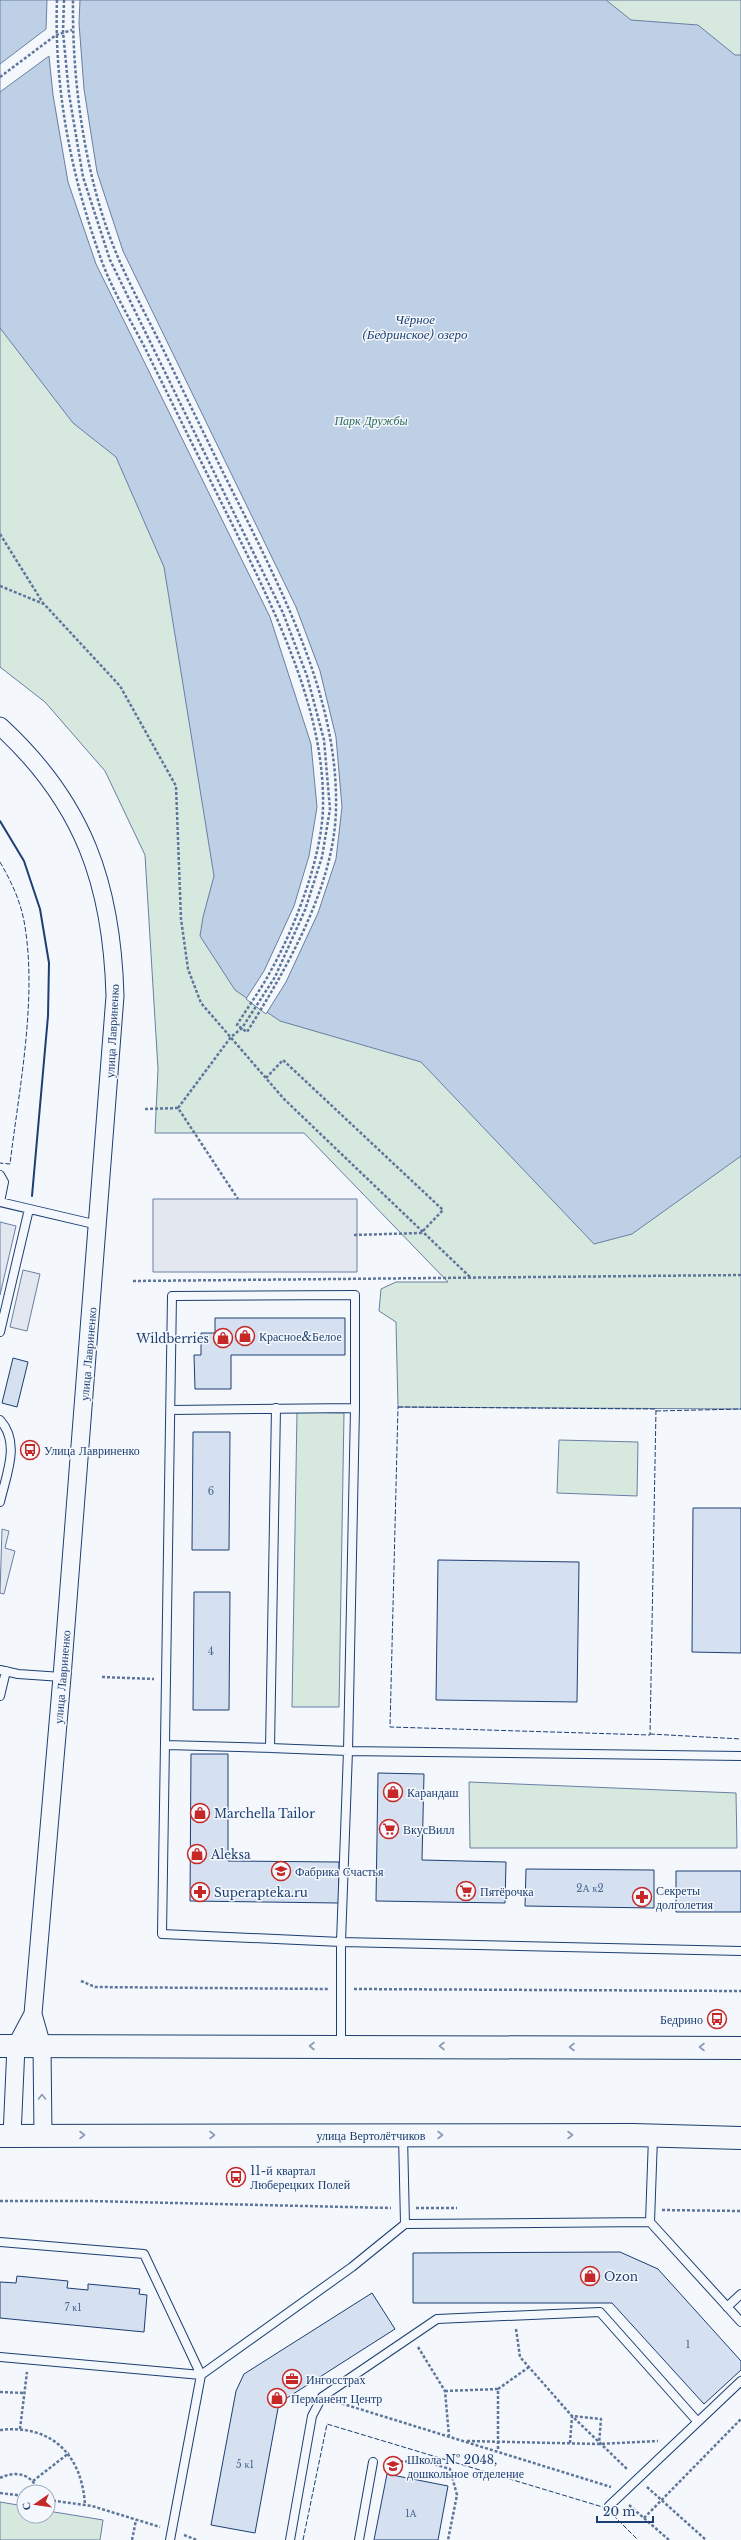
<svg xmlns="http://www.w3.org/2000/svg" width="741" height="2540" font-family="'Libre Baskerville',serif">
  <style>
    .green { fill: #d7e8df; stroke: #687fa3 }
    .parking { fill: #e3e8f0; stroke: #687fa3 }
    .water { fill: #bed0e5; stroke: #687fa3 }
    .pier { fill: #f4f7fb; stroke: #687fa3 }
    .building { fill: #d5e0f0; stroke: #1d3f73 }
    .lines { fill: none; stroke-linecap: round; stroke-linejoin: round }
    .lane-casing { stroke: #1d3f73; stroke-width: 10 }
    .street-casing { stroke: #1d3f73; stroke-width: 19 }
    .secondary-casing { stroke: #1d3f73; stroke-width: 24 }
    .path { stroke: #5e769c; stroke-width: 2.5; stroke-dasharray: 3 2; stroke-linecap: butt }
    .lane { stroke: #f4f7fb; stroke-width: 8 }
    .street { stroke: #f4f7fb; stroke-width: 17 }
    .secondary { stroke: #f4f7fb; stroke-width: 22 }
    .fence { stroke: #1d3f73; stroke-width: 1; stroke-dasharray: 5 2; stroke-linecap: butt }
    .wall { stroke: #1d3f73; stroke-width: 2 }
    .oneway { stroke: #889bb7 }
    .labels { text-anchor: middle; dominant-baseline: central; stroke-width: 3; stroke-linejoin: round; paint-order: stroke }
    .number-label { font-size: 10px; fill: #4b6792 }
    .park-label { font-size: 12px; font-style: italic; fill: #2c6c60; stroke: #f4f7fb }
    .street-label { font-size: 12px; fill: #1d3f73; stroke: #f4f7fb }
    .poi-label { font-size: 12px; fill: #1d3f73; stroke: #f4f7fb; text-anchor: start }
    .water-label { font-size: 13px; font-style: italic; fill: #1d3f73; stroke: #f4f7fb }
  </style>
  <rect width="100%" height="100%" fill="#f4f7fb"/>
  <path class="green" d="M0 0H741V1409L398 1407 396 1322 379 1311 381 1289 396 1282H448L304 1133H155L158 1069 145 855 105 771 45 702 0 667Z
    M297 1412 344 1413 339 1707H292Z
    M559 1440 638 1442 637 1496 557 1493Z
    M469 1782 736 1793 737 1848H470Z
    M0 2502 24 2506V2516H48V2511L103 2520 100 2540H0Z"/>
  <path class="parking" d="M153 1199H357V1272H153Z
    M0 1222 16 1226 0 1295Z
    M23 1270 40 1274 27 1331 10 1327Z
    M2 1529 9 1531 5 1548 15 1551 4 1594 0 1593Z"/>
  <path class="water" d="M0 0H606L631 20 698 25 735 55H741V1156L632 1234 594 1244 421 1062 280 1021 235 990 200 936 203 917 214 876 164 567 116 457 73 423 0 328Z"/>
  <path class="pier" d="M47 0H80L79 23 84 89 97 172 123 251 296 607 320 671 336 737 342 807 336 859 318 913 286 982 266 1014 246 999 264 971 294 906 309 856 317 807 311 744 270 617 96 264 68 182 53 95 49 56 0 92V64L46 29Z"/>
  <path class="building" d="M215 1318H345V1355H231V1389H195L194 1355H201V1333H215Z
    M13 1358 28 1362 17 1407 2 1403Z
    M193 1432H230L229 1550H192Z
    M693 1508H741V1653L692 1652Z
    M438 1560 579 1562 577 1702 436 1700Z
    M194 1592H230L229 1710H193Z
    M191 1754H228V1861L339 1862V1903L190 1901Z
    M378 1773 424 1774 422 1860 506 1862 505 1903 376 1901Z
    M526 1869 654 1870V1908L525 1906Z
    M676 1871H741V1912H676Z
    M620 2252 658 2269 741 2361V2370L704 2404 612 2303H413V2253Z
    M17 2276 68 2281 67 2288 88 2290V2284L140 2289 139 2294 147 2295 144 2332 0 2318V2282L16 2283Z
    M372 2293 395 2329 279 2403 255 2533 211 2525 236 2391 244 2374Z
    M387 2474 448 2486 438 2540H374Z"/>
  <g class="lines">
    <g class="lane-casing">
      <path id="lane" d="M0 1175 4 1182 0 1202 98 1225
        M0 1332 29 1209
        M171 1410 355 1408V1295L172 1296 162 1934 341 1942 348 1751 270 1748 276 1408
        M0 1420C21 1443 6 1475 0 1502
        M0 1670 18 1674 62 1677
        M0 1696 6 1671
        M166 1745 274 1748
        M344 1751 741 1756
        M348 1751 355 1408
        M341 2046V1942L741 1951
        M403 2136 405 2224
        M650 2222 653 2137
        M0 2242 144 2254 201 2375 0 2357
        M727 2307 741 2294
        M609 2506 741 2381
        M170 2540 201 2375 352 2267 405 2224 650 2222 741 2322
        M290 2540 312 2416 322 2397 437 2319 600 2312 697 2421
        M359 2540 373 2462"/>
    </g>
    <g class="street-casing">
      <path id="street" d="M0 726C84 803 112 885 115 996L62 1677 33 2014 42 2046 43 2136
        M12 2136 16 2046 33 2014"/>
    </g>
    <g class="secondary-casing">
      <path id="secondary" d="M0 2046 741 2048
        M0 2136 633 2135 741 2138"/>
    </g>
    <path class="path" d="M57 0C54 89 71 175 101 259 112 290 130 319 145 348 176 411 207 474 238 536 278 618 325 713 323 807 322 858 294 930 269 974 260 991 247 1008 237 1025L247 1032C287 968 335 885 336 808 338 707 292 612 249 524 219 465 190 405 161 345 146 315 130 286 117 255 85 179 72 83 73 0
      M64 0 63 32 69 94 83 177 110 260 283 613 307 676 324 740 330 809 322 857 305 910 275 977 242 1028 231 1037 178 1108 238 1199
      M0 77 56 35 72 30
      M0 534 43 603
      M0 586 44 604 120 686 176 786 181 919 188 969 201 1003 284 1099 470 1277
      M266 1078 283 1060 443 1210 421 1233 354 1235
      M145 1109 178 1108
      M133 1281 741 1275
      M102 1677 154 1679
      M81 1981 95 1987 329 1989
      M354 1989 741 1991
      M0 2201H89L391 2208
      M416 2208H457
      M662 2210 741 2211
      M516 2329 520 2357 572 2416 628 2470
      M418 2347 445 2391 449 2436
      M498 2389 529 2367
      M445 2391 498 2389V2451
      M0 2392 24 2393
      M337 2402 611 2487
      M20 2429 27 2372
      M0 2430C52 2424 82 2455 85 2505
      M467 2441 599 2444 658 2441
      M570 2443 572 2416 601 2419 599 2444
      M385 2461 427 2462 450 2469 457 2495 448 2540
      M0 2478C16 2470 33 2474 38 2492
      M33 2481 69 2453
      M647 2487 706 2540
      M0 2493 24 2496
      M48 2500 92 2506 160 2527
      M629 2505 669 2540
      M644 2518 741 2419
      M184 2535 197 2540
      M132 2540 136 2520"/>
    <use href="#lane" class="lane"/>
    <use href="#street" class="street"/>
    <use href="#secondary" class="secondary"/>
    <path class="fence" d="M0 862C11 881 20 900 24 921 38 997 19 1088 10 1164L0 1163
      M398 1407 656 1409 650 1735 390 1727Z
      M656 1411 741 1409
      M650 1734 741 1739
      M303 2540 327 2424 606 2508 638 2540"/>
    <path class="wall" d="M0 821 24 861 40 909 49 963 48 1016 32 1196"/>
  </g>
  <defs><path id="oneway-chevron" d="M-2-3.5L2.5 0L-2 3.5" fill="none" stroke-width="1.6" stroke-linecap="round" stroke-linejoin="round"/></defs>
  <g class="oneway">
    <use href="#oneway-chevron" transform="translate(312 2046) rotate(-180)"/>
    <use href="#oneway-chevron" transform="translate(442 2046) rotate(-180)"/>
    <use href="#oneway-chevron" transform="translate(572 2047) rotate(-180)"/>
    <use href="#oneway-chevron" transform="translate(702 2047) rotate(-180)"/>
    <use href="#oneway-chevron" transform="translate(42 2097) rotate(-91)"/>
    <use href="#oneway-chevron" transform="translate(82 2135)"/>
    <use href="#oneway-chevron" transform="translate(212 2135)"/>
    <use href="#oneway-chevron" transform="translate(440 2135)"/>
    <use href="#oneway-chevron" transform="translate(570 2135)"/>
  </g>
  <defs>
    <g id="shop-ring" transform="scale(1)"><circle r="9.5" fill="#f4f7fb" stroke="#c62828" stroke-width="1.5"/><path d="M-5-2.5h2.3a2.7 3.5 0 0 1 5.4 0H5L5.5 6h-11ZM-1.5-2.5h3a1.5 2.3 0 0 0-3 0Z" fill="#c62828"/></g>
    <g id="bus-ring" transform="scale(1)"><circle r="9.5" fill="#f4f7fb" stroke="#c62828" stroke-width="1.5"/><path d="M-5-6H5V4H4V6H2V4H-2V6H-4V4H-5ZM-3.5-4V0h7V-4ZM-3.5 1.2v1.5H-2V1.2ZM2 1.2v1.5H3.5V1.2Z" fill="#c62828"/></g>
    <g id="supermarket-ring" transform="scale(1)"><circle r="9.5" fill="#f4f7fb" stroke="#c62828" stroke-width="1.5"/><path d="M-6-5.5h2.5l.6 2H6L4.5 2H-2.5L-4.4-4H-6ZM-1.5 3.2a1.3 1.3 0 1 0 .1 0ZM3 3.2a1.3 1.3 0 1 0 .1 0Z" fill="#c62828"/></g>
    <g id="school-ring" transform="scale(1)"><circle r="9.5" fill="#f4f7fb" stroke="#c62828" stroke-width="1.5"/><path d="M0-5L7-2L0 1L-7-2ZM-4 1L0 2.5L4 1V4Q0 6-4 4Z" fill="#c62828"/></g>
    <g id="pharmacy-ring" transform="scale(1)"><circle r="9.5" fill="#f4f7fb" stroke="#c62828" stroke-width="1.5"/><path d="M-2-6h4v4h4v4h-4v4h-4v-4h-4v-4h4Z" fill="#c62828"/></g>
    <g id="office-ring" transform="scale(1)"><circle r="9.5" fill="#f4f7fb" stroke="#c62828" stroke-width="1.5"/><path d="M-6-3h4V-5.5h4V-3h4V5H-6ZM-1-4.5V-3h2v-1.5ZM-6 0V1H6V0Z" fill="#c62828"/></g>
  </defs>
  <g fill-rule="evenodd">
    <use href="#shop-ring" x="245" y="1336"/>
    <use href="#shop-ring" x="223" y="1338"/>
    <use href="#bus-ring" x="30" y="1450"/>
    <use href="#shop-ring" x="393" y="1792"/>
    <use href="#shop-ring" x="200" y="1813"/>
    <use href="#supermarket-ring" x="389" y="1829"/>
    <use href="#shop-ring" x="197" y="1854"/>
    <use href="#school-ring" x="281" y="1871"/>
    <use href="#supermarket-ring" x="466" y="1891"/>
    <use href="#pharmacy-ring" x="200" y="1892"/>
    <use href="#pharmacy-ring" x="642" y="1897"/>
    <use href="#bus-ring" x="717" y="2019"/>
    <use href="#bus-ring" x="236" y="2177"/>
    <use href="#shop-ring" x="590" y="2276"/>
    <use href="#office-ring" x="292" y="2379"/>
    <use href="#shop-ring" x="277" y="2398"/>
    <use href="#school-ring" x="393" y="2466"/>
  </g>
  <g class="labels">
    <g class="number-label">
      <text x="211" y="1491">6</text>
      <text x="211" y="1651">4</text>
      <text x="590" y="1888">2А к2</text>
      <text x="73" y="2307">7 к1</text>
      <text x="688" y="2344">1</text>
      <text x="245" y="2464">5 к1</text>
      <text x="411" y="2513">1А</text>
    </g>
    <g class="park-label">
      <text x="371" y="420">Парк Дружбы</text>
    </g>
    <g class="street-label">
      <text transform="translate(112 1031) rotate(-87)">улица Лавриненко</text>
      <text transform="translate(88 1354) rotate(-85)">улица Лавриненко</text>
      <text transform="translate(62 1677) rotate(-85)">улица Лавриненко</text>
      <text x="371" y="2135">улица Вертолётчиков</text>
    </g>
    <g class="poi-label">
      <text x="259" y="1336">Красное&amp;Белое</text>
      <text x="209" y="1338" text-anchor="end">Wildberries</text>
      <text x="44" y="1450">Улица Лавриненко</text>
      <text x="407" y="1792">Карандаш</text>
      <text x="214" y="1813">Marchella Tailor</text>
      <text x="403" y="1829">ВкусВилл</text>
      <text x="211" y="1854">Aleksa</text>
      <text x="295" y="1871">Фабрика Счастья</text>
      <text x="656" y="1890">Секреты<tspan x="656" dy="14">долголетия</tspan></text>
      <text x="480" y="1891">Пятёрочка</text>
      <text x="214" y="1892">Superapteka.ru</text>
      <text x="703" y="2019" text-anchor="end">Бедрино</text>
      <text x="250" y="2170">11-й квартал<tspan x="250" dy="14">Люберецких Полей</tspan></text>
      <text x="604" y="2276">Ozon</text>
      <text x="306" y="2379">Ингосстрах</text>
      <text x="291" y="2398">Перманент Центр</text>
      <text x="407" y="2459">Школа № 2048,<tspan x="407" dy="14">дошкольное отделение</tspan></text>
    </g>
    <g class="water-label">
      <text x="415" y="319">Чёрное<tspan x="415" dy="15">(Бедринское) озеро</tspan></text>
    </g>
  </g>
  <g transform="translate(36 2504) rotate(257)"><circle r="19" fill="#f4f7fb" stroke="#9eadc5"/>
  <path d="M0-3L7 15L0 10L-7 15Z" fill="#c62828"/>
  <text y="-6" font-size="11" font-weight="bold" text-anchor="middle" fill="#1d3f73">С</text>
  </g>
  <path d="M597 2516v6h56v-6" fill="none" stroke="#1d3f73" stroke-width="2"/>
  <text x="603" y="2516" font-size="12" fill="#1d3f73" stroke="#f4f7fb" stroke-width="3" paint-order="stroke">20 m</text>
</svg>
